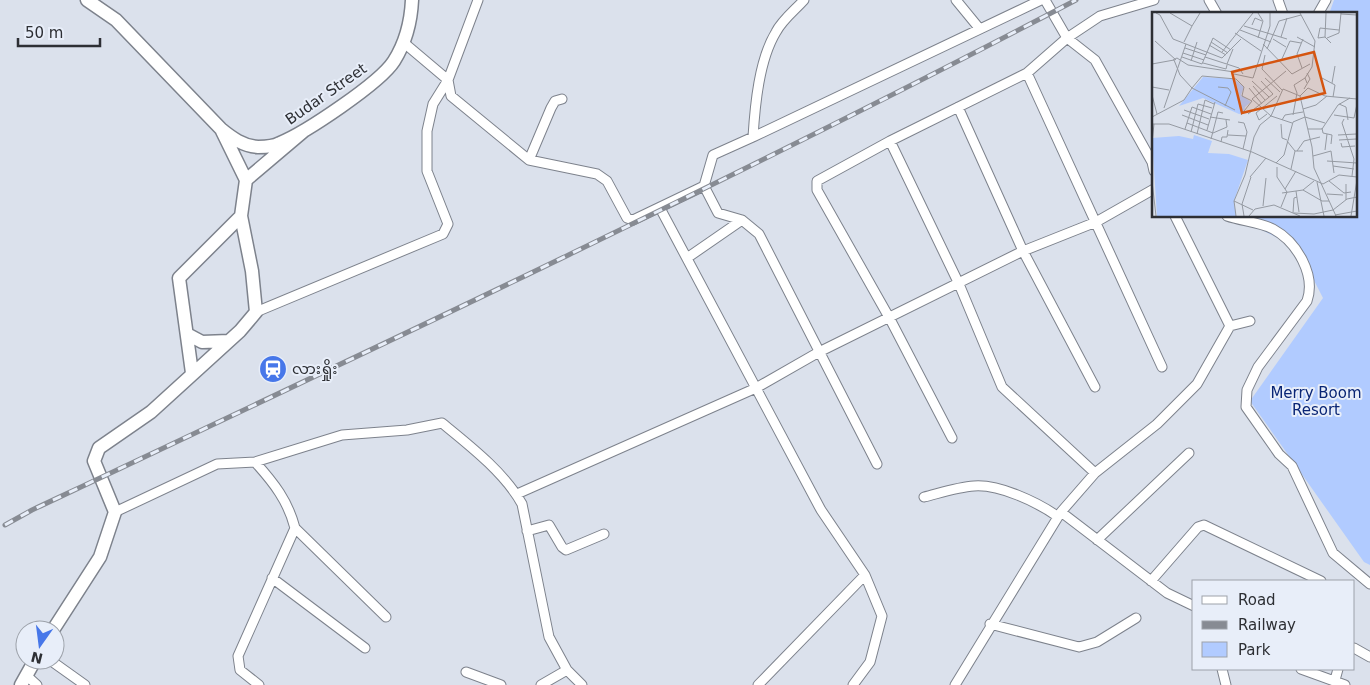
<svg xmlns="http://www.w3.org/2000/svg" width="1370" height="685" font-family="'DejaVu Sans','Noto Sans Myanmar',sans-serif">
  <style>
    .green { fill: #b1cbff }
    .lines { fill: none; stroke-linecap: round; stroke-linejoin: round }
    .street-casing { stroke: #7d828c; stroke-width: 11 }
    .secondary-casing { stroke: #7d828c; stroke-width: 15 }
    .street { stroke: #fff; stroke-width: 9 }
    .secondary { stroke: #fff; stroke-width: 12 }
    .rail-casing { stroke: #878b93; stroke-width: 5 }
    .rail { stroke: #e8eef9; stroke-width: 3; stroke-dasharray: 9; stroke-linecap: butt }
    .labels { text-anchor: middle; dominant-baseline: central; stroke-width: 4; stroke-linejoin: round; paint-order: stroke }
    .street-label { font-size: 15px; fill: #2d2f34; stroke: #e8eef9 }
    .poi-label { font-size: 15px; fill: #2d2f34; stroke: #e8eef9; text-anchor: start }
    .park-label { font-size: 15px; fill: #092575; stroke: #e8eef9 }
    .inset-road { fill: none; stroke: #959aa2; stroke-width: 1 }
    .view { fill: #d55510; fill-opacity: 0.15; stroke: #d55510; stroke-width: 2.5 }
    .inset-edge { fill: none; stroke: #2d2f34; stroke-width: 2.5 }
  </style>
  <rect width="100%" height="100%" fill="#dbe1ec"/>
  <path class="green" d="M1334 0H1370V565L1364 562 1250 401 1323 298 1298 249 1236 216H1356V14H1329Z"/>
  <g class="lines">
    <g class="street-casing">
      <path id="street" d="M956 0 979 28
        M1045 0 1067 38 1095 60 1152 162 1154 171
        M1209 0 1217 14
        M1278 0 1283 14
        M1318 14 1326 0
        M403 42 448 80 451 96 529 160 597 174 607 181 627 218 633 220 704 186 713 155 753 137C755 105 759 60 776 32 782 20 795 10 804 0
        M1027 73 1162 367
        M958 107 1023 251 1095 387
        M753 137 1041 0
        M890 141 959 284 1002 387 1095 473
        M529 160 551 108 555 101 562 99
        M704 186 718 213 742 220 759 234 877 464
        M660 208 821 510 865 575 882 616 870 662 853 685
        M1175 216 1230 326
        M1227 216C1241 221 1260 222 1273 229 1297 242 1316 275 1307 301L1258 367 1247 390 1246 407 1279 454 1292 466 1333 553 1370 584
        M687 258 742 220
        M256 312 443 234 448 224 427 171V131L433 104 448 80 478 0
        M952 438 890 319 817 190V181L890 141 1027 73 1067 38 1100 16 1154 0
        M255 462C274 483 288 501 295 528L238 656 240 670 259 685
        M517 494 756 388 819 352 1023 251 1096 222 1154 189
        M924 497C940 493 958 487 974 486 999 484 1037 502 1057 516
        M115 512 217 464 255 462 342 435 407 430 442 423C469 445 505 473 522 504L549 637 567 670 582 685
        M1061 512 1095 473 1157 424 1197 384 1230 326 1250 321
        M295 528 386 617
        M527 531 549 525 562 547 566 550 604 534
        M1097 540 1189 453
        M272 578 365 648
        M1151 581 1198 527 1204 525 1321 581
        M990 624 1079 647 1097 642 1136 618
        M1354 648 1370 657
        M50 660 85 685
        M1222 669 1226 685
        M1301 669 1345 685
        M466 672 501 685
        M26 675 37 685
        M1335 680 1338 669
        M541 685 567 670
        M758 685 865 575
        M955 685 1061 512 1167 593 1194 606"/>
    </g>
    <g class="secondary-casing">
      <path id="secondary" d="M87 0 116 20 221 129C232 138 243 146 258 147 264 147 275 146 280 143 305 133 380 83 394 61 406 42 411 22 412 0
        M222 131 246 180
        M187 334 202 342 229 341
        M192 373 179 278 241 216
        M53 630 100 557 115 512 94 461 99 448 151 412 240 331 256 312 252 271 241 216 246 180 305 130
        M21 685 35 660"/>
    </g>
    <use href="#street" class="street"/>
    <use href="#secondary" class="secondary"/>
    <g class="rail-casing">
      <path id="rail" d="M5 525 32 510C382 345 733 180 1076 0"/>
    </g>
    <use href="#rail" class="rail"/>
  </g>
  <defs>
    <g id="station-disc" transform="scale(1.4375)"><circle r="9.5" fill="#4777e9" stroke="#e8eef9"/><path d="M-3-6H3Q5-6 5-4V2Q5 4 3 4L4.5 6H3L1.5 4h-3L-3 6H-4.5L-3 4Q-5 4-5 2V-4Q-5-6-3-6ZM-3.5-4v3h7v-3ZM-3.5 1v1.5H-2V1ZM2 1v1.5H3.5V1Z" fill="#fff"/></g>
  </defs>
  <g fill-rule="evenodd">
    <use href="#station-disc" x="273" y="369"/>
  </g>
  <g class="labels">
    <g class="street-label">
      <text transform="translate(326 94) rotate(-35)">Budar Street</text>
    </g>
    <g class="poi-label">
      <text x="292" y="369">လားရှိုး</text>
    </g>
    <g class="park-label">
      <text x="1316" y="393">Merry Boom<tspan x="1316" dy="17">Resort</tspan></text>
    </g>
  </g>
  <g transform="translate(1152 12)">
    <rect width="205" height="205" fill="#dbe1ec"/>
    <path d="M51 65 82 67 92 75 89 83 99 90 93 95 92 101 87 102 51 86 27 94ZM42 123 60 129 56 141 77 142 96 148 82 189 84 204H5L0 126 27 124 41 127Z" fill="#b1cbff"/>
    <path class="inset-road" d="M4 1 8 3 21 27 70 46 89 27M18 1 40 14 48 1M106 1 111 9 106 26M148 1 163 29 160 55 153 66 155 71M189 2 205 3M100 13 103 6 110 9M92 14 135 27M88 18 119 30M83 21 109 39M129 25 135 6M145 25 163 35M173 25 174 1M166 26 168 16 187 18M166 26 173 25 179 31M175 26 187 21 189 1M121 27 134 35M3 29 24 48M32 30 40 14M59 30 76 41M111 32 140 62 158 52M57 33 74 43M33 36 54 43M115 37 127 9 149 3M70 40 101 1M31 41 52 48M113 43 110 57 130 78M30 45 50 52 61 26 79 38M53 45 87 56 91 62M21 48 25 46 36 53 82 60M39 49 45 30M129 49 138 29 149 31M51 51 74 57 75 53M0 52 22 48 28 63 40 76 32 88 0 105M75 52 81 37M150 56 145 42 151 27M134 59 100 87 119 104 140 111M82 62 101 66 118 14V1M113 66 128 80M170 66 183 73 181 85M100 69 117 85M180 71 183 54M101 74 113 88M0 75 17 78M66 75 76 76 79 80 73 94M97 76 110 92M152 77 158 67 155 61M0 83 5 102M187 92 194 95 196 108M12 96 34 32M151 97 164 93 175 84M32 98 57 107M83 98 40 76 50 64 84 67 92 75 90 84 100 89 89 103M96 102 121 82 109 69M115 102 107 108 104 101 125 84M30 103 56 113M141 103 145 81 142 73 153 66M182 103 202 106 205 92M119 104 131 77 148 84M58 105 78 108M192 107 190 111 202 147 200 164M130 108 133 103 151 100M86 110 92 111 95 120 91 137M35 111 61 121 75 115 74 108M0 112H17L100 140 171 172 187 163 205 165M129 112 130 126 135 128M170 116 171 121 180 123 179 132M33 117 40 95 59 102M156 117H170L186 93 198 86M55 118 63 90M39 120 46 92 60 96M205 120V143M45 122 53 88 62 92M76 123 94 124M186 123 204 122M59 127 66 100 71 101M187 128 204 127M135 129 143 139H151M0 130 2 112M69 130 70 125H75L76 118M189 131 190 135 203 134M173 138 175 122M145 139 152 129 168 125M161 144 179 139 182 161M175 149 205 151M124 151 132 143 141 110 153 105 173 111M181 154 202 157M125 155V165L135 180 129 195M139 157 143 139M98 165 114 146M0 169 4 204M177 169 192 181 199 180M165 170 172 204M133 177 144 159M151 178 170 189H177M144 179 147 200M130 181 151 178 162 169M175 182 191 183M194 188V172M82 189 101 198M111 194 114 166M141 201 142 186 145 185M142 201 162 202 181 198 195 187 205 185M183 203 205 199M84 204 82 189 93 163 102 125 108 113 119 104M92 204 90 192 99 165M97 204 103 197 122 193 148 204M184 204 162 156 160 135 148 84 156 76 173 84 205 87M199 204 205 168"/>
    <path class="view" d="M162 40 173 81 90 101 80 60Z"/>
    <rect width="205" height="205" class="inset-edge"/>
  </g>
  <rect x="1192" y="580" width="162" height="90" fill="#e8eef9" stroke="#9da2aa"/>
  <rect x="1202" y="596" width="25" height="8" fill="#ffffff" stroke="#9da2aa"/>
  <text x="1238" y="605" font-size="15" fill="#2d2f34">Road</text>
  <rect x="1202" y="621" width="25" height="8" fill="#878b93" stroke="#9da2aa"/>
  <text x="1238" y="630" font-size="15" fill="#2d2f34">Railway</text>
  <rect x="1202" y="642" width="25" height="15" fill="#b1cbff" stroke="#9da2aa"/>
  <text x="1238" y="655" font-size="15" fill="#2d2f34">Park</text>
  <g transform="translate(40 645) rotate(194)"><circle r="24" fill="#e8eef9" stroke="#9da2aa"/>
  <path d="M0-4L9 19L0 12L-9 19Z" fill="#4777e9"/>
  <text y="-8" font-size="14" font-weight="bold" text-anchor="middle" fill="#2d2f34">N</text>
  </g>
  <path d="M18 38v8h82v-8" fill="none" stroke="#2d2f34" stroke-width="2.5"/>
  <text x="25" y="38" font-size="15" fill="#2d2f34" stroke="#e8eef9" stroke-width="4" paint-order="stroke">50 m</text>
</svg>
